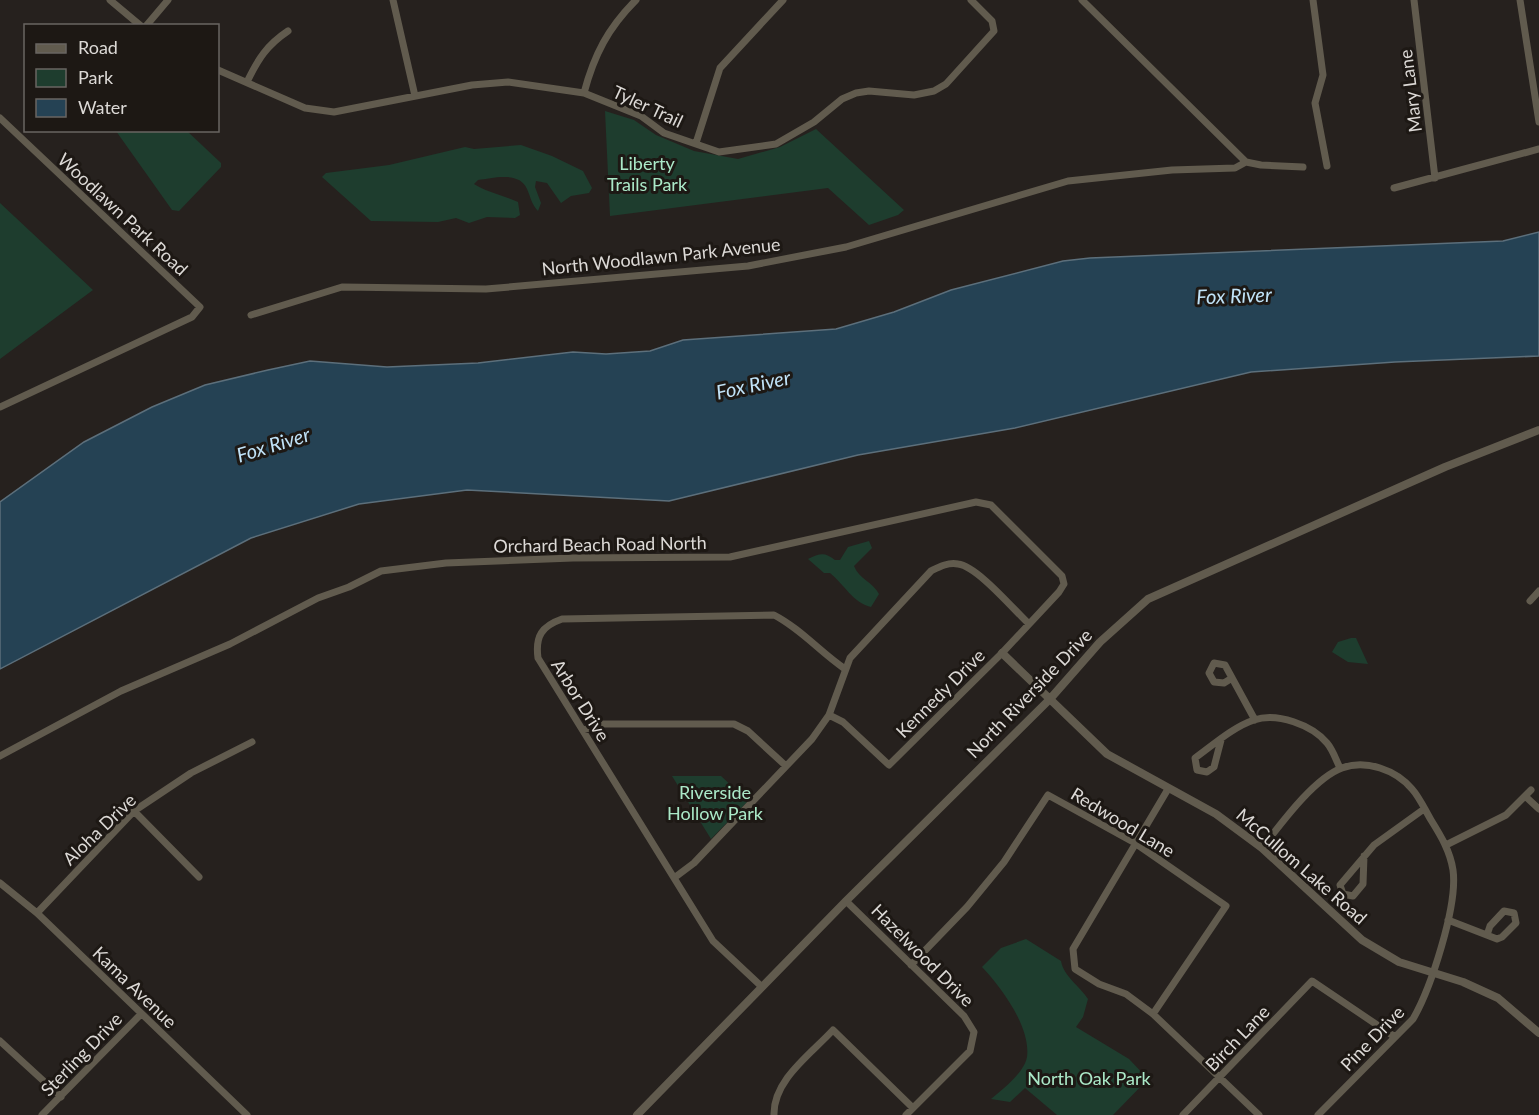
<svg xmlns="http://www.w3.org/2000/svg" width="1539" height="1115" font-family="Lato,sans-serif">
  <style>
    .green { fill: #1e3d2e }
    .water { fill: #254254; stroke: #5c6f7b; stroke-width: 1.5 }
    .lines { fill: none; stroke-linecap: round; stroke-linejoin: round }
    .minor { stroke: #615b4e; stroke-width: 7 }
    .tertiary { stroke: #615b4e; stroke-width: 8 }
    .labels { text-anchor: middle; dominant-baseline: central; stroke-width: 6; stroke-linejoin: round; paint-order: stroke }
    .street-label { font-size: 18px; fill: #dcd9d6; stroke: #1d1814 }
    .park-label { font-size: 18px; fill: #abe9c8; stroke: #1d1814 }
    .water-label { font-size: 20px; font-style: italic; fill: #c1e3f8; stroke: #1d1814 }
  </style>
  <rect width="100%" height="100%" fill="#26211e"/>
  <path class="green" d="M605 111 634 120 656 135 694 151 738 159 780 147 816 129 904 210 898 215 869 225 828 188 610 216Z
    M116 131H187L221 163V167L179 211 172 210Z
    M521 145 552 156 583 171 592 188 589 193 571 196 561 203 547 183 536 181 535 187 541 203 538 211C531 203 531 198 527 189 520 171 493 178 478 180L474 184C484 191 505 196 518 202L520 215 515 218 487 217 469 223 456 218 438 222 371 221 322 177 326 173 389 165 465 147 474 149Z
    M0 203 93 290 0 359Z
    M869 541 872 548 854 566C859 579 873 582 879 594L871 607C853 603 844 584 830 573H824L808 559C820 553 825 552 835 560H840L848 547Z
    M1351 638H1356L1368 664 1348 662 1332 652 1338 642Z
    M672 776H721L748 801 711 839Z
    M1026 939 1061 961C1064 977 1079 985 1088 999L1083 1017 1076 1027 1129 1059 1148 1079 1113 1115H1057L1025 1088 1010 1102 991 1099C1003 1089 1024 1073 1027 1057 1031 1027 1001 987 982 967L1001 948Z"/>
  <path class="water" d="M1539 232V356L1395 362 1251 372 1015 428 858 455 669 501 467 490 359 504 251 538 0 669V502L84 442 152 407 205 385 268 370 310 361 387 367 478 363 573 352 606 354 650 351 683 340 836 329 894 312 951 290 1063 261 1090 258 1503 241Z"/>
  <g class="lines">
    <path class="minor" d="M110 0 141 26
      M393 0 415 96
      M1082 0 1246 162
      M1313 0 1323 75 1315 103 1327 166
      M1414 0 1435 178
      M1520 0 1539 122
      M146 26 168 0
      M218 70 305 108 334 112 472 85 508 82 584 93 641 116 664 133 719 152 776 144 814 122 842 99 856 93 869 91 914 95 934 91 946 84 994 31 992 21 971 0
      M247 82C258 59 267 45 288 31
      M584 93C594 55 608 28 636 0
      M0 118 200 307 192 317 0 407
      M696 143 720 68 783 0
      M1246 162 1261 165 1303 167
      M1394 188 1539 149
      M251 315 342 287 486 289 748 266 846 247 1068 181 1172 170 1235 168 1246 162
      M1530 601 1539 591
      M1232 678 1224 683 1214 682 1209 673 1214 663 1225 665 1255 720
      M583 730 602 724H734L748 731 786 766
      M1221 740 1214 767 1207 772 1197 770 1195 758C1213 745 1233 727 1254 720 1277 712 1312 725 1327 743 1333 750 1336 760 1340 768
      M0 756 121 691 230 644 318 598 349 587 381 571 446 563 573 558 730 557 976 502 991 505 1062 576 1064 584 1059 592 1002 653 889 765 843 722 829 715
      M1168 789 1073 949 1075 969 1099 984 1126 994 1153 1014 1259 1115
      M1525 796 1539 809
      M134 811 199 877
      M1446 845 1506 815 1531 790
      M1262 848C1280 825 1314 778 1342 768 1366 759 1396 770 1412 789 1420 798 1425 810 1431 820 1441 836 1450 851 1453 870 1458 905 1431 988 1413 1019L1318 1115
      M1364 856 1363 884 1353 896 1343 894 1340 885 1374 845 1424 809
      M674 878 694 863 812 739 829 715 850 658 931 571C939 567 948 562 958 564 977 566 1014 610 1029 624
      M0 883 37 913 247 1115
      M846 901 964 1016 974 1032 970 1051 906 1115
      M37 913 134 811 191 773 252 742
      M1448 920 1497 939 1502 937 1516 923 1514 913 1504 911 1490 926 1487 935
      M911 965 967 907 1004 862 1048 795 1135 843 1226 906 1153 1014
      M762 987 713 941 538 658C535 636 542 626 562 619L774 615C801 629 820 652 845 669
      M0 1041 61 1097
      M42 1115 141 1014
      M774 1115C773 1080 811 1054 833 1030L913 1108
      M1183 1115 1312 981 1395 1037"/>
    <path class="tertiary" d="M1002 653 1107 754 1216 814 1262 848 1362 940 1399 962 1463 982 1498 998 1539 1033
      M637 1115 846 901 1050 699 1100 642 1148 599 1445 467 1539 430"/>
  </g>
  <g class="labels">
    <g class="street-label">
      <text transform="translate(1410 91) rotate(-97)">Mary Lane</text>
      <text transform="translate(648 106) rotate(25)">Tyler Trail</text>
      <text transform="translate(123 214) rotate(43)">Woodlawn Park Road</text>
      <text transform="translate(661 256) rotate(-6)">North Woodlawn Park Avenue</text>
      <text transform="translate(600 544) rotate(-1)">Orchard Beach Road North</text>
      <text transform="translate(940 693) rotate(-45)">Kennedy Drive</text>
      <text transform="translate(1029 693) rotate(-46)">North Riverside Drive</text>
      <text transform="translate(581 700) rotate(58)">Arbor Drive</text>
      <text transform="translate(1123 822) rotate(31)">Redwood Lane</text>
      <text transform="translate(99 829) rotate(-44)">Aloha Drive</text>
      <text transform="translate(1302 866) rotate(41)">McCullom Lake Road</text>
      <text transform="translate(923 955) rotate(45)">Hazelwood Drive</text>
      <text transform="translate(135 987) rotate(44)">Kama Avenue</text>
      <text transform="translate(1237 1038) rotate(-46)">Birch Lane</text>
      <text transform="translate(1372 1038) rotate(-46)">Pine Drive</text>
      <text transform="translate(81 1054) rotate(-46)">Sterling Drive</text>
    </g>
    <g class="park-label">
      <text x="647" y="163">Liberty<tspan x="647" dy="21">Trails Park</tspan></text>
      <text x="715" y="792">Riverside<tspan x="715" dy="21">Hollow Park</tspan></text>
      <text x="1089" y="1078">North Oak Park</text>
    </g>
    <g class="water-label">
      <text transform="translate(1234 295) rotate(-2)">Fox River</text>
      <text transform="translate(753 384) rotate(-12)">Fox River</text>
      <text transform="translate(273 444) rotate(-17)">Fox River</text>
    </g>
  </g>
  <rect x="24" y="24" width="195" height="108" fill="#1d1814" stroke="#696562" stroke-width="1.5"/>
  <rect x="36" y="44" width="30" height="9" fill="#615b4e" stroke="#696562" stroke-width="1.5"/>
  <text x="78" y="54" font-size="18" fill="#dcd9d6">Road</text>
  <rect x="36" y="69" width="30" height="18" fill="#1e3d2e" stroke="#696562" stroke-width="1.5"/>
  <text x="78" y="84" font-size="18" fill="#dcd9d6">Park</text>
  <rect x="36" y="99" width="30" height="18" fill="#254254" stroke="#696562" stroke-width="1.5"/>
  <text x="78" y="114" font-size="18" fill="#dcd9d6">Water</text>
</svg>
